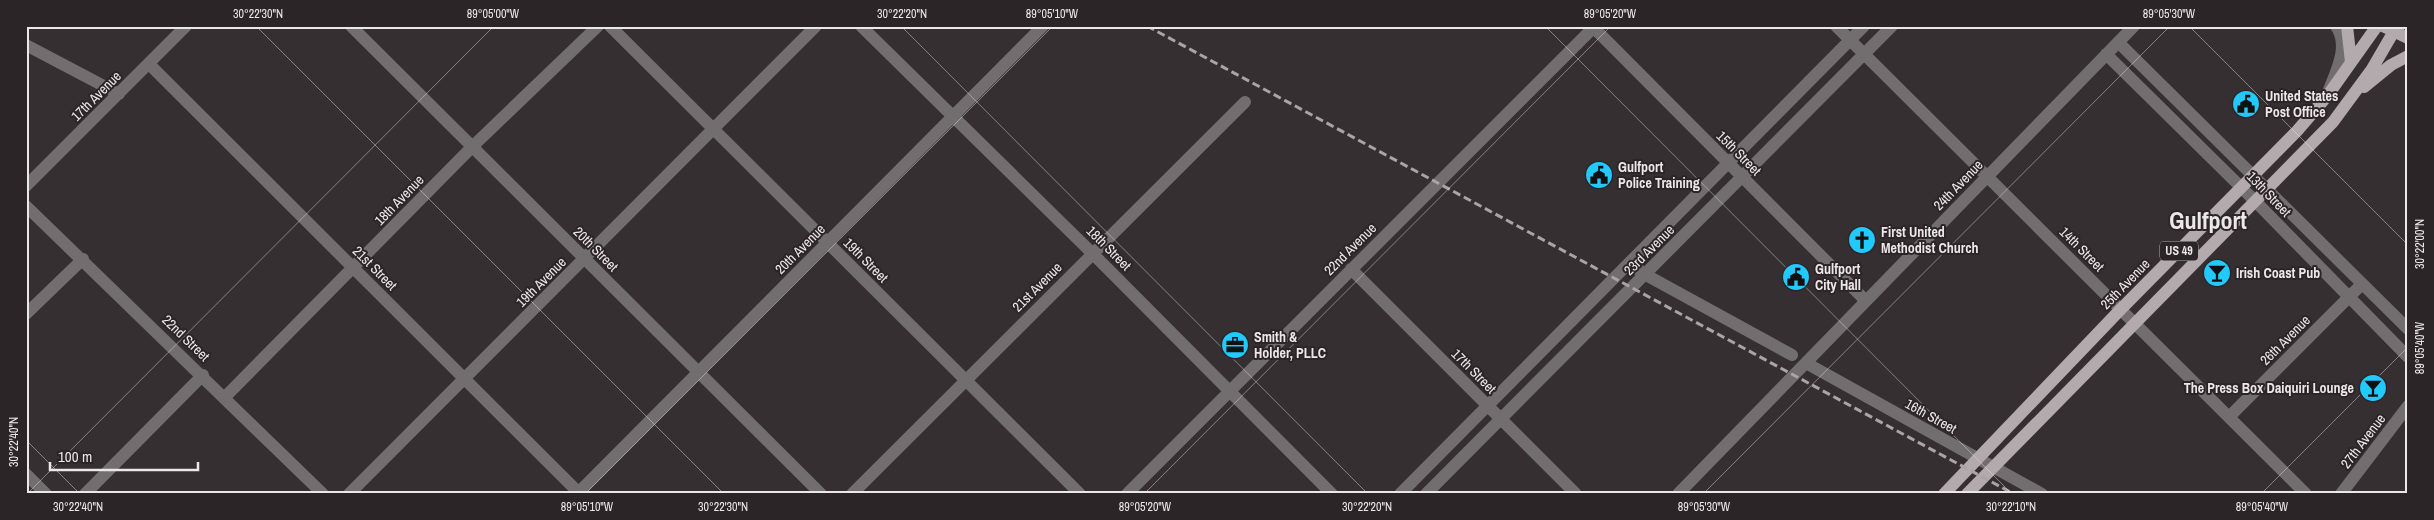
<svg xmlns="http://www.w3.org/2000/svg" width="2434" height="520" font-family="'Archivo Narrow',sans-serif">
  <style>
    .lines { fill: none; stroke-linecap: round; stroke-linejoin: round }
    .minor { stroke: #726e6f; stroke-width: 12 }
    .major { stroke: #b2aaac; stroke-width: 12 }
    .rail { stroke: #aaa4a5; stroke-width: 3; stroke-dasharray: 8 4; stroke-linecap: butt }
    .ticks { fill: none; stroke: #ece7e8; stroke-width: 1; stroke-opacity: 0.45 }
    .labels { text-anchor: middle; dominant-baseline: central; stroke-width: 4; stroke-linejoin: round; paint-order: stroke }
    .shield { fill: #2c2527; stroke: #b2adae; stroke-width: 1 }
    .shield-label { font-size: 12px; font-weight: bold; fill: #ece7e8 }
    .street-label { font-size: 14px; fill: #ece7e8; stroke: #2c2527 }
    .poi-label { font-size: 14px; font-weight: bold; fill: #ece7e8; stroke: #2c2527; text-anchor: start }
    .town-label { font-size: 24px; font-weight: bold; fill: #ece7e8; stroke: #2c2527 }
    .neatline { fill: none; stroke: #ece7e8; stroke-width: 2 }
    .ticks-label { font-size: 12px; text-anchor: middle; fill: #ece7e8 }
  </style>
  <rect width="100%" height="100%" fill="#362f31"/>
  <g class="lines">
    <path class="minor" d="M351 26 821 494
      M610 26 1080 494
      M861 26 1092 253 1332 494
      M1592 26 1866 301
      M1836 26 2306 494
      M2118 42 2408 329
      M26 45 119 94
      M2106 54 2255 201 2408 357
      M149 64 580 494
      M2329 90C2336 71 2350 46 2336 26
      M26 186 186 26
      M26 206 323 494
      M1630 264 1646 275 1792 355
      M1351 269 1576 494
      M26 314 83 259
      M1806 363 2042 494
      M225 397 472 147 598 26
      M2229 417 2362 284
      M26 474 46 494
      M85 494 203 375
      M349 494 816 26
      M577 494 1043 26
      M852 494 1245 102
      M1127 494 1595 26
      M1400 494 1864 26
      M1426 494 1892 26
      M1678 494 2134 26
      M2341 494 2408 406"/>
    <path class="major" d="M2347 26 2351 62
      M2383 26 2408 38
      M2364 87 2391 65 2408 56
      M1944 494 2121 309 2297 131 2328 95 2377 26
      M1967 494 2333 122 2372 69 2397 26"/>
    <path class="rail" d="M1147 26 2014 494"/>
  </g>
  <path class="ticks" d="M256 26 724 494M901 26 1368 494M1545 26 2012 494M2189 26 2408 245M26 440 80 494M27 494 494 26M585 494 1053 26M1144 494 1611 26M1703 494 2170 26M2261 494 2408 347"/>
  <defs>
    <g id="civic-disc" transform="scale(1.4375)"><circle r="9.5" fill="#21c9fd" stroke="#2c2527"/><path d="M-.6-6.5H3V-4.5H.6V-3L4-1V1h2V6H-6V1h2V-1L-.6-3ZM-1.2 2.5V6h2.4V2.5Z" fill="#111"/></g>
    <g id="church-disc" transform="scale(1.4375)"><circle r="9.5" fill="#21c9fd" stroke="#2c2527"/><path d="M-1.2-6h2.4v3.5h3.3v2.4h-3.3V6h-2.4V-.1h-3.3v-2.4h3.3Z" fill="#111"/></g>
    <g id="bar-disc" transform="scale(1.4375)"><circle r="9.5" fill="#21c9fd" stroke="#2c2527"/><path d="M-6-5H6L.8 .8V4.5H3.5V6h-7V4.5H-.8V.8Z" fill="#111"/></g>
    <g id="office-disc" transform="scale(1.4375)"><circle r="9.5" fill="#21c9fd" stroke="#2c2527"/><path d="M-6-3h4V-5.5h4V-3h4V5H-6ZM-1-4.5V-3h2v-1.5ZM-6 0V1H6V0Z" fill="#111"/></g>
  </defs>
  <g fill-rule="evenodd">
    <use href="#civic-disc" x="2246" y="104"/>
    <use href="#civic-disc" x="1599" y="175"/>
    <use href="#church-disc" x="1862" y="240"/>
    <use href="#bar-disc" x="2217" y="273"/>
    <use href="#civic-disc" x="1796" y="277"/>
    <use href="#office-disc" x="1235" y="345"/>
    <use href="#bar-disc" x="2373" y="388"/>
  </g>
  <g class="labels">
    <rect class="shield" x="2160" y="241.5" width="38" height="19" rx="4"/>
    <g class="shield-label">
      <text x="2179" y="251">US 49</text>
    </g>
    <g class="street-label">
      <text transform="translate(96 96) rotate(-45)">17th Avenue</text>
      <text transform="translate(1739 153) rotate(45)">15th Street</text>
      <text transform="translate(1958 185) rotate(-46)">24th Avenue</text>
      <text transform="translate(2269 194) rotate(46)">13th Street</text>
      <text transform="translate(399 200) rotate(-46)">18th Avenue</text>
      <text transform="translate(1109 248) rotate(45)">18th Street</text>
      <text transform="translate(596 249) rotate(45)">20th Street</text>
      <text transform="translate(800 249) rotate(-45)">20th Avenue</text>
      <text transform="translate(1350 249) rotate(-45)">22nd Avenue</text>
      <text transform="translate(2082 249) rotate(45)">14th Street</text>
      <text transform="translate(1649 250) rotate(-45)">23rd Avenue</text>
      <text transform="translate(866 260) rotate(45)">19th Street</text>
      <text transform="translate(375 268) rotate(45)">21st Street</text>
      <text transform="translate(541 282) rotate(-45)">19th Avenue</text>
      <text transform="translate(2125 284) rotate(-46)">25th Avenue</text>
      <text transform="translate(1037 287) rotate(-45)">21st Avenue</text>
      <text transform="translate(186 338) rotate(44)">22nd Street</text>
      <text transform="translate(2285 340) rotate(-45)">26th Avenue</text>
      <text transform="translate(1474 371) rotate(45)">17th Street</text>
      <text transform="translate(1931 416) rotate(29)">16th Street</text>
      <text transform="translate(2363 441) rotate(-53)">27th Avenue</text>
    </g>
    <g class="poi-label">
      <text x="2265" y="96">United States<tspan x="2265" dy="16">Post Office</tspan></text>
      <text x="1618" y="167">Gulfport<tspan x="1618" dy="16">Police Training</tspan></text>
      <text x="1881" y="232">First United<tspan x="1881" dy="16">Methodist Church</tspan></text>
      <text x="1815" y="269">Gulfport<tspan x="1815" dy="16">City Hall</tspan></text>
      <text x="2236" y="273">Irish Coast Pub</text>
      <text x="1254" y="337">Smith &amp;<tspan x="1254" dy="16">Holder, PLLC</tspan></text>
      <text x="2354" y="388" text-anchor="end">The Press Box Daiquiri Lounge</text>
    </g>
    <g class="town-label">
      <text x="2208" y="220">Gulfport</text>
    </g>
  </g>
  <rect width="2434" height="520" fill="none" stroke="#2c2527" stroke-width="55"/>
  <path d="M50 462v8h148v-8" fill="none" stroke="#ece7e8" stroke-width="2.5"/>
  <text x="58" y="462" font-size="15" fill="#ece7e8" stroke="#2c2527" stroke-width="4" paint-order="stroke">100 m</text>
  <rect x="28" y="28" width="2378" height="464" class="neatline"/>
  <g class="ticks-label">
    <text x="258" y="18">30°22'30"N</text>
    <text x="493" y="18">89°05'00"W</text>
    <text x="902" y="18">30°22'20"N</text>
    <text x="1052" y="18">89°05'10"W</text>
    <text x="1610" y="18">89°05'20"W</text>
    <text x="2169" y="18">89°05'30"W</text>
    <text transform="translate(2420 244) rotate(-90)" y="4">30°22'00"N</text>
    <text transform="translate(2420 348) rotate(-90)" y="4">89°05'40"W</text>
    <text transform="translate(14 442) rotate(-90)" y="4">30°22'40"N</text>
    <text x="78" y="511">30°22'40"N</text>
    <text x="587" y="511">89°05'10"W</text>
    <text x="723" y="511">30°22'30"N</text>
    <text x="1145" y="511">89°05'20"W</text>
    <text x="1367" y="511">30°22'20"N</text>
    <text x="1704" y="511">89°05'30"W</text>
    <text x="2011" y="511">30°22'10"N</text>
    <text x="2262" y="511">89°05'40"W</text>
  </g>
</svg>
